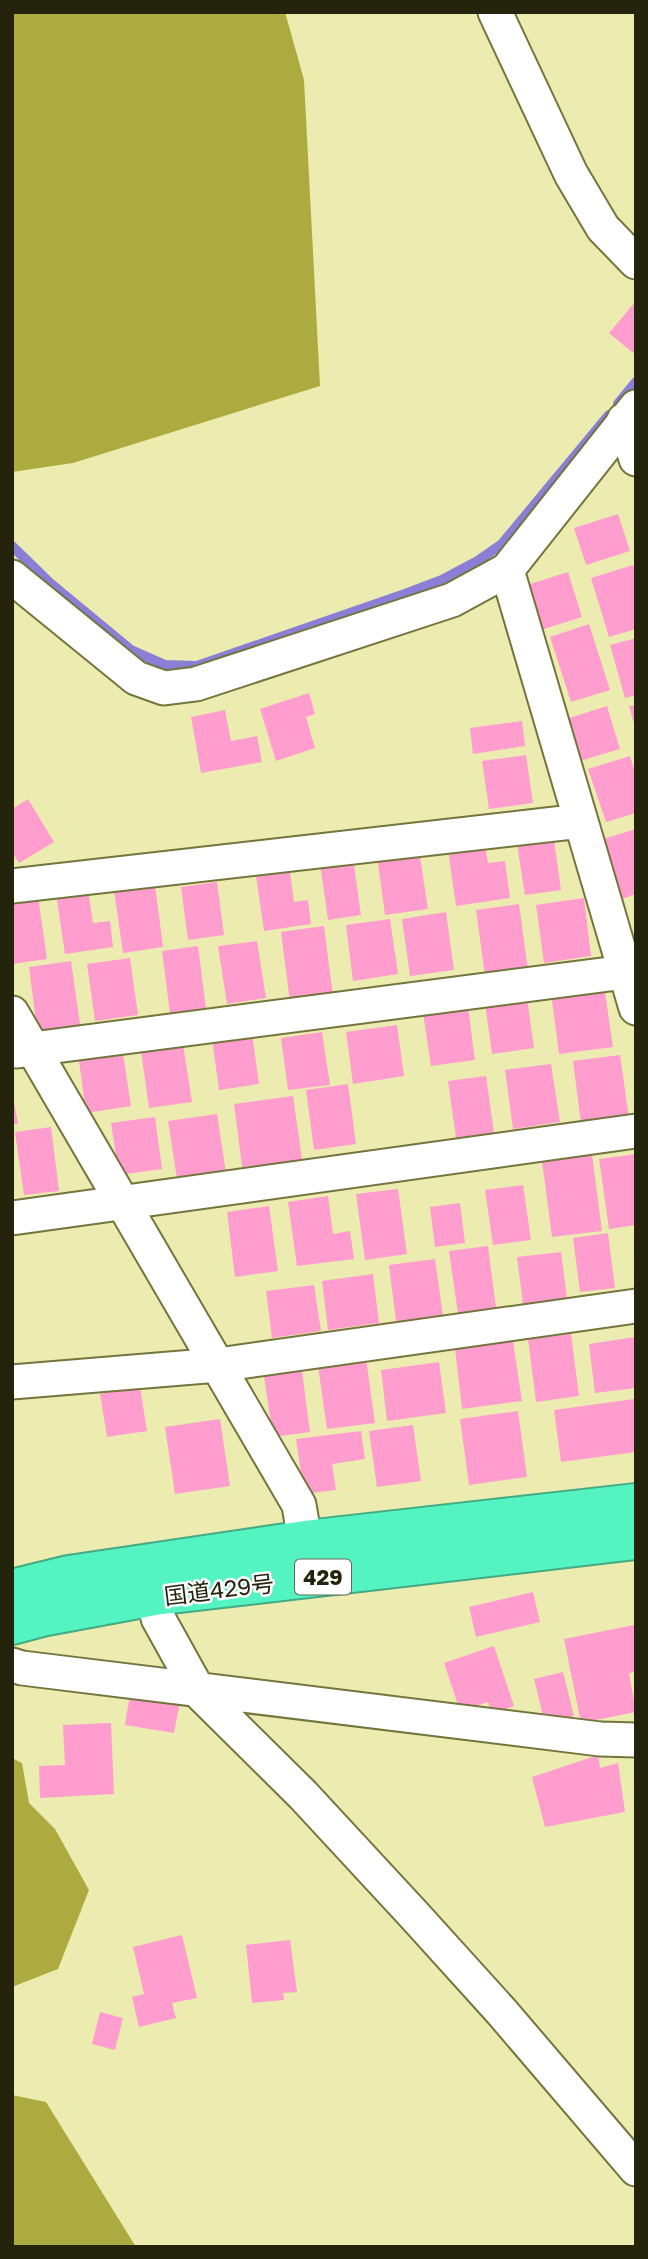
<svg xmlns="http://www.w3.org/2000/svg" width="648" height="2259" font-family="'Golos Text','Noto Sans JP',sans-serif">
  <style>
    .forest { fill: #adab3f }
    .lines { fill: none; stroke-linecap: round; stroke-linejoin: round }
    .stream { stroke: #8a7ed6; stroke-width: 10 }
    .building { fill: #fe9dce }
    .minor-casing { stroke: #74743d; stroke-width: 37 }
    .highway-casing { stroke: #43aa82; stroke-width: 42 }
    .minor { stroke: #fff; stroke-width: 33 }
    .highway { stroke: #53f3c2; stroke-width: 38 }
    .labels { text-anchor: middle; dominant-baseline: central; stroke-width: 5; stroke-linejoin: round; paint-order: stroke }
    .shield { fill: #fff; stroke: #666555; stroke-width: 2 }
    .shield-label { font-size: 21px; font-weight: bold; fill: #24230c }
    .street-label { font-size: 23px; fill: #24230c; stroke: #fff }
  </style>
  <rect width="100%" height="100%" fill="#ececb1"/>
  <path class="forest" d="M12 12H285L304 80 320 386 73 463 12 472Z
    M12 1758 22 1763 29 1803 55 1829 89 1890 58 1969 12 1987Z
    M12 2095 46 2102 136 2247H12Z"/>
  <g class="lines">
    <path class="stream" d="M618 404 636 382
      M12 546 50 583 131 650 165 665 197 666 405 594 442 580 476 562 502 544 609 415"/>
  </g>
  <path class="building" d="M636 301V349L633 353 609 333Z
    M618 514 630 551 586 565 574 528Z
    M633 565 636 574V629L609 637 591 578Z
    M568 572 582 617 538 631 524 586Z
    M589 624 610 690 571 702 550 637Z
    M636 638V695L625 698 610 645Z
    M309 693 315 714 306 717 315 748 276 761 260 709Z
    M636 705V727H635L629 706Z
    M607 706 620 749 576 762 563 720Z
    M225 710 231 741 257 736 262 762 201 773 191 717Z
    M522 721 525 746 473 754 470 728Z
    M526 755 533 803 489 809 482 761Z
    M630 756 636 776V813L606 822 588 769Z
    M28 799 54 842 19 863 12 852V809Z
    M636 829V894L622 899 603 839Z
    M553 833 561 890 525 895 516 838Z
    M485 845 488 863 505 861 510 898 456 906 448 850Z
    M419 850 428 909 385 915 377 856Z
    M353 858 361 915 328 920 320 863Z
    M289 864 294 902 308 900 311 924 264 931 255 869Z
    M217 882 224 935 188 940 181 887Z
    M155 885 163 947 123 953 114 891Z
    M88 890 93 923 110 921 113 947 65 954 56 894Z
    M38 896 47 959 12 964V900Z
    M584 898 591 956 544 963 536 905Z
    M519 904 528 970 485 976 476 910Z
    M446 912 454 970 410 976 402 919Z
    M390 919 398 974 353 981 346 925Z
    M324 926 333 996 290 1002 281 932Z
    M257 941 266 998 227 1004 218 946Z
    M198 946 206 1008 170 1013 162 951Z
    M130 958 138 1015 95 1021 87 964Z
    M71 961 81 1031 38 1037 29 967Z
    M604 986 613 1047 559 1054 551 993Z
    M526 991 534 1048 492 1054 484 996Z
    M468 1007 475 1060 431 1066 423 1013Z
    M397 1025 404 1076 353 1084 346 1032Z
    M322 1032 330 1085 288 1090 281 1038Z
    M252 1033 259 1084 219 1090 212 1039Z
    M182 1038 192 1102 149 1108 140 1044Z
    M122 1047 131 1106 86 1113 78 1053Z
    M620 1055 630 1125 582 1131 573 1061Z
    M551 1064 560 1122 513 1129 505 1070Z
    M486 1076 495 1140 457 1145 448 1081Z
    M348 1084 356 1144 314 1150 306 1090Z
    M12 1090 18 1124H12Z
    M293 1096 303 1166 243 1174 234 1104Z
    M217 1114 226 1173 177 1179 168 1121Z
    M155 1117 162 1169 119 1175 111 1123Z
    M51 1127 59 1191 24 1195 15 1132Z
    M592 1154 602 1231 552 1237 542 1161Z
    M636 1154V1225L609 1229 599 1159Z
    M523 1185 531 1240 493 1245 485 1190Z
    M398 1189 407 1254 365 1260 356 1194Z
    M328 1196 333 1234 350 1231 354 1259 297 1266 288 1202Z
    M460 1203 465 1243 435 1247 430 1207Z
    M269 1206 278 1271 235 1277 227 1212Z
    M608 1233 615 1288 580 1292 573 1238Z
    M488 1246 496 1308 458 1314 449 1251Z
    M561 1252 567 1298 523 1304 517 1257Z
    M435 1259 444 1323 397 1329 389 1265Z
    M373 1274 379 1323 328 1330 322 1281Z
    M314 1285 321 1331 272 1338 266 1291Z
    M571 1334 579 1396 536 1402 528 1339Z
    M636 1337V1388L595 1393 589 1344Z
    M513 1341 522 1401 462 1409 455 1349Z
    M366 1359 375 1423 327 1429 318 1366Z
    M439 1362 446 1413 387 1421 381 1370Z
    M302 1371 310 1432 273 1437 264 1376Z
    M140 1387 147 1431 107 1437 100 1394Z
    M634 1399 636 1452 561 1462 554 1410Z
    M518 1411 527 1477 469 1485 460 1419Z
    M220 1419 230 1486 175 1494 165 1427Z
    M413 1425 421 1481 377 1487 369 1431Z
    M361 1431 365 1459 332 1464 336 1490 304 1494 296 1439Z
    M533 1592 540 1622 476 1637 469 1607Z
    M634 1625 636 1672 629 1673 636 1712 581 1723 564 1639Z
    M494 1646 514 1706 492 1714 488 1702 460 1711 444 1663Z
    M563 1672 574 1716 545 1724 534 1679Z
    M130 1694 180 1702 174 1733 125 1725Z
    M111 1723 114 1794 40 1798 39 1766 65 1765 63 1725Z
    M598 1755 600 1768 618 1763 625 1812 545 1827 532 1777Z
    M182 1935 197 1998 172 2003 176 2018 139 2027 132 1997 144 1994 133 1947Z
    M290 1940 297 1992 283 1993 284 2000 252 2003 246 1945Z
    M100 2012 123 2018 115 2050 92 2044Z"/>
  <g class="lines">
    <g class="minor-casing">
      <path id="minor" d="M495 12 571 174 603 228 636 262
        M624 420 636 459
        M507 570 636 1008
        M12 577 136 678 164 688 196 684 452 600 507 570 636 407
        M12 886 581 821
        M12 1013 299 1505 309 1565
        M17 1051 625 972
        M12 1218 636 1131
        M12 1382 218 1365 636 1306
        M149 1569 158 1618 199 1692 303 1795 415 1916 501 2011 636 2169
        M12 1665 22 1668 600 1739 636 1740"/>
    </g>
    <g class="highway-casing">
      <path id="highway" d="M12 1589 69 1575 306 1540 636 1503
        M12 1625 46 1616 154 1596 636 1540"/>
    </g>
    <use href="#minor" class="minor"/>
    <use href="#highway" class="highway"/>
  </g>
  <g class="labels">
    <rect class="shield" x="295" y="1559.5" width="56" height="35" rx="5"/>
    <g class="shield-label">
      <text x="323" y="1577">429</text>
    </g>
    <g class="street-label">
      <text transform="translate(219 1589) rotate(-7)">国道429号</text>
    </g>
  </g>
  <rect width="648" height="2259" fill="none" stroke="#24230c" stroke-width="28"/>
</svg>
